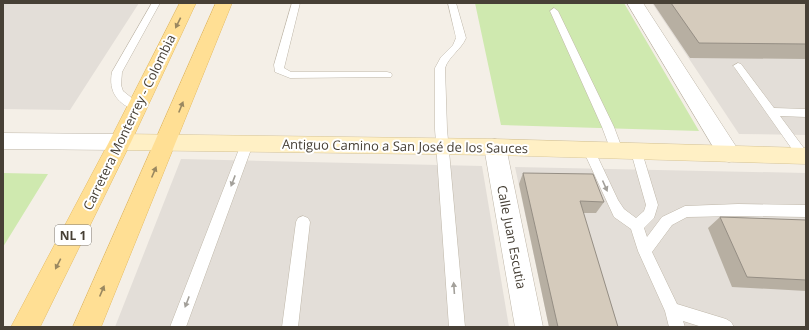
<svg xmlns="http://www.w3.org/2000/svg" width="809" height="330" font-family="'Open Sans',sans-serif">
  <style>
    .industrial { fill: #e3ded8 }
    .green { fill: #cfe9af }
    .lines { fill: none; stroke-linecap: round; stroke-linejoin: round }
    .lane-casing { stroke: #bfb7a9; stroke-width: 1 }
    .street-casing { stroke: #bfb7a9; stroke-width: 1 }
    .secondary-casing { stroke: #d5c396; stroke-width: 1 }
    .primary-casing { stroke: #e6bc62; stroke-width: 1 }
    .lane { fill: #fff; fill-rule: evenodd }
    .street { fill: #fff; fill-rule: evenodd }
    .secondary { fill: #fff0c5; fill-rule: evenodd }
    .primary { fill: #ffdf94; fill-rule: evenodd }
    .wall { fill: #b7afa2 }
    .building { fill: #d5cbbc; stroke: #958e84 }
    .oneway { fill: #9a8860 }
    .oneway2 { fill: #a3a09a }
    .labels { text-anchor: middle; dominant-baseline: central; stroke-width: 4; stroke-linejoin: round; paint-order: stroke }
    .shield { fill: #fff; stroke: #7e7972; stroke-width: 1 }
    .shield-label { font-size: 12px; font-weight: bold; fill: #474036 }
    .street-label { font-size: 13px; fill: #474036; stroke: #fff }
  </style>
  <rect width="100%" height="100%" fill="#f4efe7"/>
  <path class="industrial" d="M3 3H139L70 110 3 109Z
    M652 3H806V135L739 134Z
    M181 159 482 166 509 327H115Z
    M515 167 806 173V327H549Z"/>
  <path class="green" d="M475 3H624L699 131 501 125Z
    M3 173 48 174 3 247Z"/>
  <g class="lines">
    <g class="lane-casing">
      <path id="lane" d="M152 3H160L122 72 121 85 123 91 143 107 138 111C118 105 108 92 112 72Z
        M292 3H300L284 68 291 72H387L391 73 392 75 391 77 290 78 275 72 274 65Z
        M448 3H456L466 38C461 50 449 56 445 68L447 129 465 327H449L435 129V68L441 57 453 45 456 38Z
        M554 8 558 11 614 127 623 151 621 154H613L611 151 602 127 550 11Z
        M738 63 741 64 774 108 806 109V117L780 116 806 151V160L799 159 735 68 733 66Z
        M247 140 251 141 253 144 186 327H170L241 144 243 141Z
        M589 146 593 147 618 200 624 209 636 218 644 211 646 205 631 152 633 149H641L658 205 654 218 644 228 647 237 662 217 685 206 738 204 806 205V217L738 216 687 217 672 225 652 252 677 304 726 319 731 322 734 327H702L683 321 685 327H669L665 311 638 251 631 229 614 217 583 150 585 147Z
        M303 216 308 218 310 222 298 327H282L296 222 298 218Z"/>
    </g>
    <g class="street-casing">
      <path id="street" d="M627 3H643L737 148 740 154 737 160 729 162 721 160Z
        M3 133 120 134 127 136 131 142 127 148 120 150 3 149Z
        M495 139 503 141 506 147 543 327H515L484 147 487 141Z"/>
    </g>
    <g class="secondary-casing">
      <path id="secondary" d="M120 134 495 139 806 148V164L495 155 120 150 113 148 109 142 113 136Z"/>
    </g>
    <g class="primary-casing">
      <path id="primary" d="M180 3H196L131 142 40 327H11L109 142Z
        M216 3H232L101 327H73Z"/>
    </g>
    <use href="#lane" class="lane"/>
    <use href="#street" class="street"/>
    <use href="#secondary" class="secondary"/>
    <use href="#primary" class="primary"/>
  </g>
  <path class="wall" d="M653 3H806V59L690 58Z
    M523 173 604 202 596 213H583L618 327H549L519 184Z
    M720 217 806 220V291L732 287 708 228Z"/>
  <path class="building" d="M671 3H806V44L699 43Z
    M523 173 593 174 604 202 580 201 618 327H558Z
    M720 217 806 220V280L747 277Z"/>
  <defs><path id="oneway-solid" d="M-6-.8H1V-3.2L6.5 0L1 3.2V.8H-6Z"/></defs>
  <g class="oneway">
    <use href="#oneway-solid" transform="translate(178 23) rotate(116)"/>
    <use href="#oneway-solid" transform="translate(181 107) rotate(-68)"/>
    <use href="#oneway-solid" transform="translate(154 172) rotate(-67)"/>
    <use href="#oneway-solid" transform="translate(58 264) rotate(117)"/>
    <use href="#oneway-solid" transform="translate(102 291) rotate(-67)"/>
  </g>
  <g class="oneway2">
    <use href="#oneway-solid" transform="translate(233 181) rotate(111)"/>
    <use href="#oneway-solid" transform="translate(605 186) rotate(66)"/>
    <use href="#oneway-solid" transform="translate(454 288) rotate(-94)"/>
    <use href="#oneway-solid" transform="translate(187 302) rotate(111)"/>
  </g>
  <g class="labels">
    <rect class="shield" x="55" y="225" width="36" height="20" rx="3"/>
    <g class="shield-label">
      <text x="73" y="235">NL 1</text>
    </g>
    <g class="street-label">
      <text transform="translate(129 122) rotate(-64)">Carretera Monterrey - Colombia</text>
      <text transform="translate(405 146) rotate(1)">Antiguo Camino a San José de los Sauces</text>
      <text transform="translate(512 237) rotate(79)">Calle Juan Escutia</text>
    </g>
  </g>
  <rect width="809" height="330" fill="none" stroke="#474036" stroke-width="8"/>
</svg>
